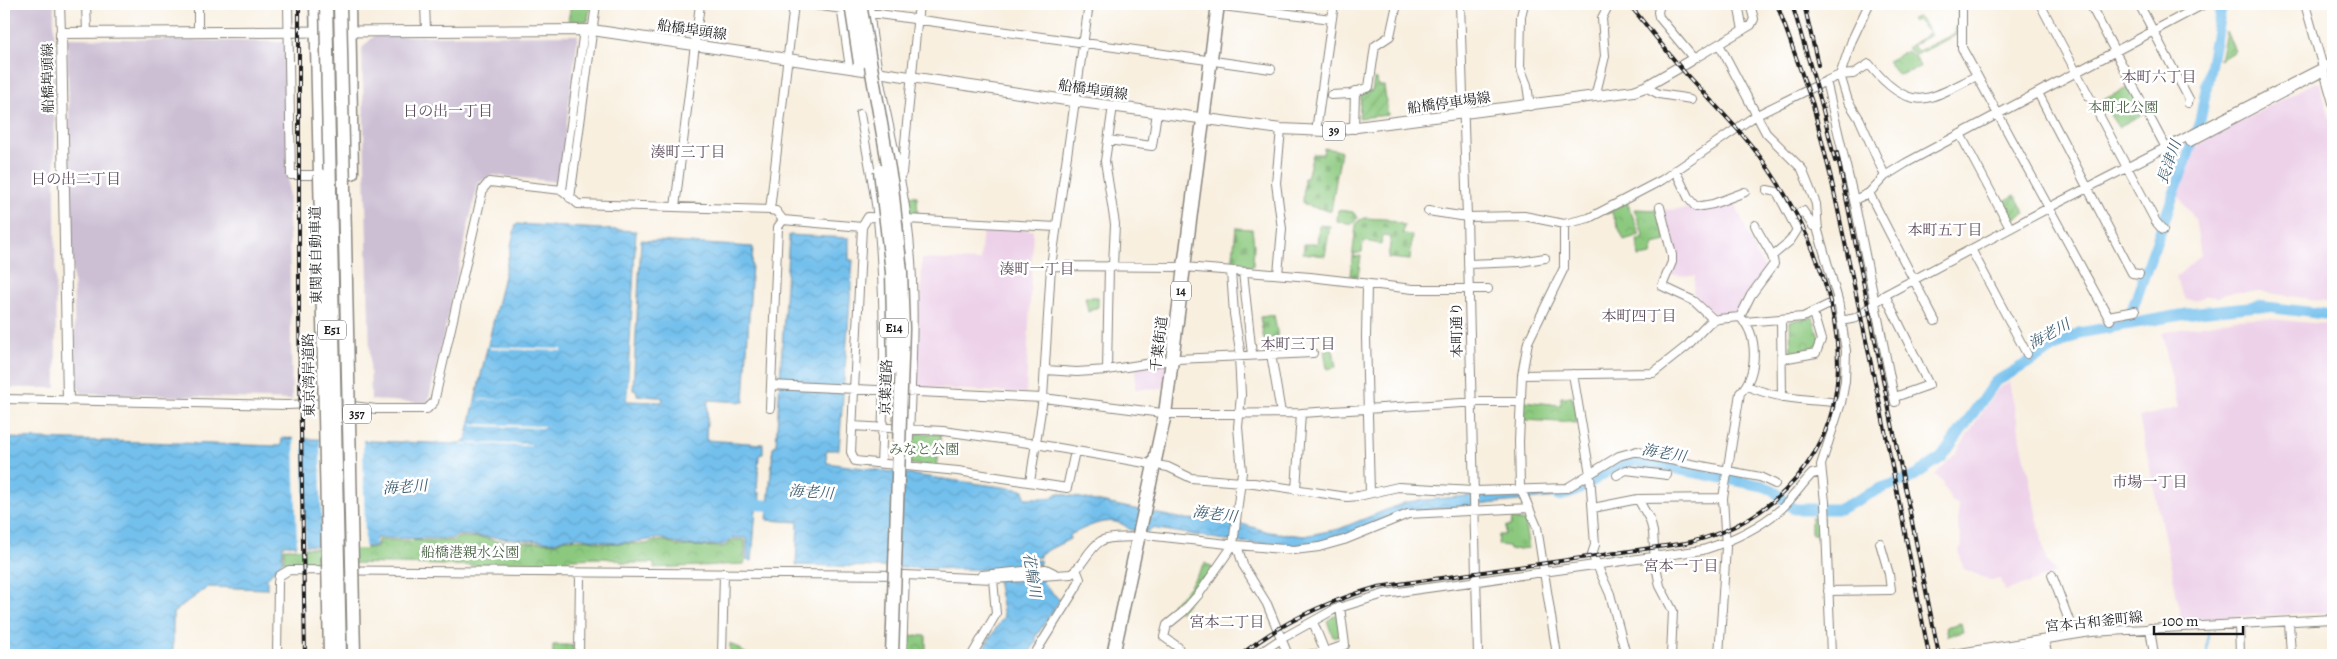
<svg xmlns="http://www.w3.org/2000/svg" width="2337" height="659" font-family="Alegreya,'Noto Serif JP',serif">
  <style>
    .built { fill: #edd1e9 }
    .industrial { fill: #ccbfd4 }
    .grass { fill: url(#grass-tufts); stroke: #54724e }
    .cemetery { fill: url(#cemetery-stones); stroke: #54724e }
    .park { fill: url(#park-crowns); stroke: #54724e }
    .garden { fill: url(#garden-furrows); stroke: #54724e }
    .water { fill: url(#water-waves); stroke: #486e84 }
    .pier { fill: #f8efdf }
    .lines { fill: none; stroke-linecap: round; stroke-linejoin: round }
    .stream { stroke: #73c0ed; stroke-width: 2 }
    .river { stroke: #73c0ed; stroke-width: 11 }
    .minor-casing { stroke: #8a867e; stroke-width: 10 }
    .major-casing { stroke: #8a867e; stroke-width: 12 }
    .highway-casing { stroke: #8a867e; stroke-width: 15 }
    .minor { stroke: #fff; stroke-width: 8 }
    .major { stroke: #fff; stroke-width: 10 }
    .highway { stroke: #fff; stroke-width: 12 }
    .rail-casing { stroke: #1c1c1c; stroke-width: 4 }
    .rail { stroke: #fff; stroke-width: 2; stroke-dasharray: 5.5; stroke-linecap: butt }
    .highway-bridge-casing { stroke: #8a867e; stroke-width: 15; stroke-linecap: butt }
    .highway-bridge { stroke: #fff; stroke-width: 12 }
    .labels { text-anchor: middle; dominant-baseline: central; stroke-width: 5; stroke-linejoin: round; paint-order: stroke }
    .shield { fill: #fff; stroke: #606060; stroke-width: 1 }
    .shield-label { font-size: 12px; font-weight: bold; fill: #1c1c1c }
    .street-label { font-size: 14px; fill: #1c1c1c; stroke: #fff }
    .park-label { font-size: 14px; fill: #496144; stroke: #fff }
    .neighbourhood-label { font-size: 15px; fill: #5b4b5a; stroke: #fff }
    .water-label { font-size: 15px; font-style: italic; fill: #3f5e70; stroke: #fff }
  </style>
  <defs>
    <pattern id="grass-tufts" width="24" height="20" patternUnits="userSpaceOnUse" patternTransform="scale(1.25)"><rect width="24" height="20" fill="#8cc97f"/><path d="M3 7l-1-3M5 7V3M7 7l1-3M15 17l-1-3M17 17v-4M19 17l1-3" fill="none" stroke="#78ac6d"/></pattern>
    <pattern id="cemetery-stones" width="16" height="16" patternUnits="userSpaceOnUse" patternTransform="scale(1.25)"><rect width="16" height="16" fill="#8cc97f"/><path d="M2 7V4a2 2 0 0 1 4 0v3zM10 15v-3a2 2 0 0 1 4 0v3z" fill="#78ac6d"/></pattern>
    <pattern id="park-crowns" width="20" height="18" patternUnits="userSpaceOnUse" patternTransform="scale(1.25)"><rect width="20" height="18" fill="#8cc97f"/><path d="M2 6a3 3 0 1 1 6 0M12 15a3 3 0 1 1 6 0" fill="none" stroke="#78ac6d"/></pattern>
    <pattern id="garden-furrows" width="10" height="10" patternUnits="userSpaceOnUse" patternTransform="scale(1.25)"><rect width="10" height="10" fill="#8cc97f"/><path d="M-1 1l2-2M0 10L10 0M9 11l2-2" fill="none" stroke="#78ac6d"/></pattern>
    <pattern id="water-waves" width="16" height="10" patternUnits="userSpaceOnUse" patternTransform="scale(1.25)"><rect width="16" height="10" fill="#73c0ed"/><path d="M0 5q4-4 8 0t8 0" fill="none" stroke="#63a4cb"/></pattern>
  </defs>
  <rect width="100%" height="100%" fill="#fff"/>
  <filter id="ink" filterUnits="userSpaceOnUse"><feTurbulence type="fractalNoise" baseFrequency=".02" numOctaves="2"/><feDisplacementMap in="SourceGraphic" scale="10" xChannelSelector="R" yChannelSelector="G"/><feConvolveMatrix kernelMatrix="1 2 1 2 8 2 1 2 1" color-interpolation-filters="sRGB"/></filter>
  <filter id="wash" filterUnits="userSpaceOnUse"><feTurbulence type="fractalNoise" baseFrequency=".0096" numOctaves="4" result="noise"/><feDisplacementMap in="SourceGraphic" scale="20" xChannelSelector="R" yChannelSelector="G"/><feGaussianBlur stdDeviation="1.12" result="paint"/><feColorMatrix in="noise" values="0 0 0 0 0 0 0 0 0 0 0 0 0 0 0 0 0 1.4 0 .05"/><feComposite in="paint" operator="in"/></filter>
  <g filter="url(#wash)">
    <rect width="100%" height="100%" fill="#f8efdf"/>
    <path class="built" d="M2315 82 2320 84 2333 129V302L2262 292H2239L2223 294 2219 297 2207 296 2195 300 2185 299 2175 278 2201 255 2195 219 2178 196 2197 145Z
      M1734 200 1757 255 1766 270 1747 293 1738 311 1719 316 1715 315 1693 293 1695 276 1671 275 1676 254 1663 210 1704 208Z
      M983 227 1033 230 1026 393 912 387 915 304 921 301 922 259 980 261Z
      M2258 318 2333 325V612L2182 619 2139 417 2178 408 2162 334 2165 332 2236 319Z
      M1165 362 1167 365 1163 388 1135 389 1136 366Z
      M2009 382 2046 560 2056 573 2005 591 2001 579 1990 580 1964 569 1959 551 1962 546 1958 527V503L1952 501 1943 485 1945 483 1935 475 1955 454 1997 390Z"/>
    <path class="industrial" d="M4 4H54L56 388H4Z
      M578 35 559 182 493 175 478 183 428 403 371 400 362 48 374 36Z
      M67 38 286 42 292 400 82 393 76 386Z"/>
    <path class="grass" d="M1958 4V34L1916 55 1907 48 1929 33 1917 20 1913 22 1911 19 1917 17 1922 20 1931 35 1912 45 1918 51 1956 33 1954 28 1958 25Z
      M1811 517H1823V534H1811Z
      M1512 518 1527 522 1526 532 1529 548 1509 550 1508 546 1498 545 1499 535H1505L1506 526H1511Z
      M1338 613 1343 634 1333 637 1327 621Z
      M1961 623 1963 632 1948 636 1946 627Z"/>
    <path class="cemetery" d="M1324 148 1341 151 1331 211 1304 205 1303 203 1304 178H1307L1313 154H1323Z
      M1338 210 1353 212 1358 217 1353 224 1337 221Z
      M1364 218 1386 219 1404 225 1403 234 1412 235 1410 260 1388 258 1391 237 1382 236 1381 244 1363 241 1362 252 1354 254V257L1361 256 1358 277 1350 276 1356 225 1358 221Z
      M1319 225 1330 226 1325 256 1303 253 1304 244H1317Z
      M1236 228 1252 229 1254 245 1253 266 1232 265Z
      M1274 315 1278 337 1264 340 1260 317Z
      M1333 349 1336 367 1327 369 1324 350Z"/>
    <path class="park" d="M571 4H590L588 21H568Z
      M2226 31 2235 51 2220 60Z
      M1907 51 1916 57 1920 68 1899 75 1887 61Z
      M2131 86 2145 113 2118 127 2101 101Z
      M904 195 917 196 918 219H908Z
      M1627 202 1640 235 1624 240 1611 211Z
      M1634 209 1659 210 1666 241 1653 244 1651 255 1639 257 1637 239 1644 237Z
      M1085 297H1098V307L1088 312Z
      M1813 317 1820 341 1816 351 1791 356 1790 321Z
      M1572 396 1578 423 1523 420V401L1561 405V397Z
      M911 433 941 434 936 467 909 464Z
      M460 537 486 538 496 541 556 543 565 539 590 540 600 543 646 544 655 541H666L677 546 724 547 732 540H745V561L744 564 654 568V563H622L621 561 605 558 570 559 563 567 284 562V548H377L378 540 452 541Z
      M1205 563 1214 569 1180 612 1172 604 1189 587Z
      M907 635 926 636V655H906Z
      M730 643 748 655H730Z
      M553 645H573V655H553Z"/>
    <path class="garden" d="M1374 79H1377L1378 86H1384L1388 115 1359 118 1361 93 1372 91Z
      M2015 195 2025 213 2009 222 1999 204Z"/>
    <path class="water" d="M516 224 636 231 627 401 662 402 663 398 637 395V391L633 390 641 240 753 247 744 402 708 400 706 440 763 444V454L759 455 757 493H760L759 508 756 509 752 561 747 560V538H732L724 545C710 545 691 547 677 544 669 542 664 537 655 539 638 542 618 545 600 541 584 538 571 534 555 542L460 535 451 539 376 538 375 547 283 545 282 562 267 578V589L208 587 173 613V655L4 654V438L281 446 282 438 460 444 466 439Z
      M789 235 849 238V260H853L839 450H828L826 452 827 463 1024 490 1025 498H1051L1057 493 1183 519 1232 521 1269 532 1304 536 1339 529 1406 502 1487 494 1575 492 1568 496 1416 511 1331 542 1294 547 1230 541 1152 528 1149 532 1130 530C1113 512 1087 527 1070 535V539L1040 554V557L1029 558V561L1040 560V564L1031 565V568L1041 572 1043 583 1060 600 1035 638 1037 640 1028 655H979L1004 616 995 570 796 565 798 522 767 520 773 447 776 444Z"/>
    <path class="pier" d="M637 240 629 398 656 399 636 398 635 393H632L630 391 639 240 632 391 636 393V397L661 398V401L627 400Z
      M490 347 562 349V351L490 349Z
      M479 399 559 401 479 400Z
      M473 424 544 426V428L473 426Z
      M294 436 303 437 305 548H297Z
      M320 437 363 439 365 549H322Z
      M462 443 531 444V446L460 444Z"/>
    <g class="lines">
      <path class="stream" d="M2208 632 2207 655H2209"/>
      <path class="river" d="M2128 321 2200 121 2222 4
        M1558 496C1588 493 1607 462 1637 461L1763 486 1773 490 1794 509H1840L1879 489 1911 478 1942 457 1995 382 2079 333 2198 312 2258 306 2333 315
        M745 504 782 506"/>
    </g>
  </g>
  <g filter="url(#ink)">
    <g class="lines">
      <g class="minor-casing">
        <path id="minor" d="M60 4 61 33
          M86 4 87 32
          M198 4V31
          M288 4 291 175H320
          M425 4 426 30
          M807 4 1271 69
          M869 4C874 77 897 148 907 220 918 301 910 385 908 466
          M1205 4 1332 19
          M1460 4 1467 217 1478 655
          M1524 4 1521 16 1520 67 1527 85 1530 106
          M1660 4 1658 12 1659 17 1694 59
          M1738 4 1743 30
          M1869 4 1852 40 1840 75 1848 101 1860 120 1885 176
          M1962 4V48L2110 320
          M2040 4 2156 222 2163 230
          M2090 4 2166 148
          M2139 4 2189 99 2188 103
          M2305 4 2333 103
          M841 6 850 68
          M1719 44 1766 133 1802 169 1816 204 1818 231 1838 300 1846 351 1845 381 1841 403 1821 465 1825 502 1831 655
          M1690 61 1751 25 1754 19 1750 4
          M1826 81 1854 200 1895 402
          M1645 87 1659 94 1691 99
          M2038 93 2132 273 2139 274
          M1331 95 1350 94 1369 87 1375 46 1390 36 1397 4
          M1595 97 1605 56 1602 18 1609 4
          M860 114C866 149 874 184 878 219 886 301 885 382 881 464
          M1354 129 1355 91
          M1316 131 1334 4
          M1960 134 2010 228
          M1108 140 1152 146 1157 112
          M2190 142 2317 75 2323 68
          M1675 170 1689 199 1696 207 1713 204 1745 192
          M902 173 919 4
          M562 190 584 30
          M1767 190 1777 192 1797 230 1790 241 1772 256
          M1869 193 1935 321
          M570 198 596 4
          M1854 200 1869 193 1885 176 1906 163 2204 4
          M675 207 700 4
          M1660 207 1672 255V262L1662 286 1694 301 1714 320
          M770 210 794 4
          M1428 211 1467 217 1524 216 1564 224 1589 218 1662 180 1755 116 1826 81 1840 75 1853 74 1869 64C1881 79 1903 103 1926 98 1943 95 1961 83 1977 76
          M1791 217 1803 211 1813 226 1818 228
          M1056 227 868 217 862 227 851 452 855 461 958 471 1067 488 1075 451
          M1971 249 2027 354
          M1468 264 1520 262 1545 258
          M1051 266 1184 267 1310 277 1413 289H1488
          M1113 266 1115 224 1105 161 1113 106
          M1231 271 1234 314 1241 356
          M1243 272 1252 355
          M1278 274 1282 229 1276 183 1281 129
          M1367 285 1366 337 1370 493
          M1885 295 1929 385 1895 397
          M2108 316 2135 311
          M1740 317 1751 295 1774 264C1773 251 1760 238 1755 225
          M1781 319 1782 397
          M1841 321 1856 318 1885 295 2054 205 2333 62
          M1744 322 1803 317 1838 300
          M1271 354 1281 413
          M1782 359 1816 353 1821 340 1813 313
          M1045 370 1077 372 1107 370 1177 359 1313 353
          M1107 370 1109 266
          M1573 374 1590 474 1595 545 1592 554 1610 594 1626 655
          M1522 375 1653 373 1687 346 1709 323 1718 319 1740 317C1759 335 1758 375 1740 393L1723 498 1726 547 1719 655
          M771 385 1043 398 1170 414 1301 413 1478 402H1521
          M1747 386C1781 400 1805 399 1841 403
          M4 399 288 405 329 403
          M345 405 376 409H427L434 402 483 189 489 182 562 190 578 204 770 210 776 211 783 220 862 227
          M770 408 778 227 783 220
          M852 426 943 431 1036 444 1168 467 1191 478 1254 483 1347 497 1359 496 1398 487 1474 491 1567 488 1619 456 1637 451 1649 456 1760 477 1775 484
          M1617 475 1626 470 1667 475
          M1030 482 1043 398 1051 266 1089 4
          M1296 490 1301 413
          M1638 499 1650 520 1653 532 1655 561 1660 586 1673 611 1671 655
          M1593 508 1638 499 1723 498
          M1237 545 1294 550 1319 547 1344 540 1408 514 1529 508
          M982 575 1046 569 1054 573
          M2052 575 2074 634
          M1828 591 1891 590 1889 574 1880 543
          M1313 622 1325 652
          M2289 622 2291 655
          M2239 624 2240 655
          M2150 628 2154 655
          M2044 641 2048 655
          M277 655 278 583 279 576 289 570 905 575 993 579 1071 574C1083 566 1088 549 1101 541 1112 535 1130 540 1145 535L1237 545 1243 565 1267 604 1288 655
          M579 655 580 574
          M722 655 724 573
          M902 655 905 575
          M972 655 996 614 993 579
          M1034 655 1076 588 1080 579 1076 569
          M1181 655 1178 647 1164 637 1167 625 1183 612 1199 594 1233 545 1242 472 1238 427 1241 395 1239 356
          M1257 655 1281 639 1335 609 1384 594 1703 550C1731 541 1759 528 1781 509 1793 498 1801 485 1812 474L1821 472
          M1308 655 1325 652 1345 645 1340 607
          M1557 655 1537 527 1520 487 1519 441 1522 375 1528 342 1564 268V224
          M1947 655 2091 632 2333 619
          M2012 655 2045 645"/>
      </g>
      <g class="major-casing">
        <path id="major" d="M68 400 61 33 592 30 1066 100 1281 129 1326 131 1634 91 1645 87 1690 61"/>
      </g>
      <g class="highway-casing">
        <path id="highway" d="M316 4 320 175
          M349 4 352 173
          M1113 655 1165 414 1218 4"/>
      </g>
      <use href="#minor" class="minor"/>
      <use href="#major" class="major"/>
      <use href="#highway" class="highway"/>
      <g class="rail-casing">
        <path id="rail" d="M299 4V316L305 655
          M1777 4 1813 105 1831 178 1881 410 1929 655
          M1792 4 1821 102 1835 161
          M1804 4 1818 65
          M1837 153 1939 655
          M1241 655C1281 622 1328 601 1378 587L1686 543C1740 531 1786 501 1815 452 1866 364 1823 249 1770 171 1747 136 1715 106 1686 74 1666 51 1648 27 1629 4"/>
      </g>
      <use href="#rail" class="rail"/>
      <g class="highway-bridge-casing">
        <path id="highway-bridge" d="M326 4 340 655
          M340 4 354 655
          M851 4 860 63
          M860 4 892 186 901 272 903 329 892 655
          M880 171 892 272 894 368
          M320 175 330 655"/>
      </g>
      <use href="#highway-bridge" class="highway-bridge"/>
    </g>
  </g>
  <g class="labels">
    <g class="shield">
      <rect x="1323" y="121.5" width="22" height="19" rx="4"/>
      <rect x="1171" y="281.5" width="20" height="19" rx="4"/>
      <rect x="880" y="318.5" width="28" height="19" rx="4"/>
      <rect x="318" y="320.5" width="28" height="19" rx="4"/>
      <rect x="343" y="404.5" width="28" height="19" rx="4"/>
    </g>
    <g class="shield-label">
      <text x="1334" y="131">39</text>
      <text x="1181" y="291">14</text>
      <text x="894" y="328">E14</text>
      <text x="332" y="330">E51</text>
      <text x="357" y="414">357</text>
    </g>
    <g class="street-label">
      <text transform="translate(692 30) rotate(8)">船橋埠頭線</text>
      <text transform="translate(48 78) rotate(-91)">船橋埠頭線</text>
      <text transform="translate(1093 90) rotate(8)">船橋埠頭線</text>
      <text transform="translate(1449 103) rotate(-8)">船橋停車場線</text>
      <text transform="translate(316 255) rotate(-91)">東関東自動車道</text>
      <text transform="translate(1457 330) rotate(-91)">本町通り</text>
      <text transform="translate(1159 344) rotate(-83)">千葉街道</text>
      <text transform="translate(309 375) rotate(-91)">東京湾岸道路</text>
      <text transform="translate(886 387) rotate(-88)">京葉道路</text>
      <text transform="translate(2094 622) rotate(-6)">宮本古和釜町線</text>
    </g>
    <g class="park-label">
      <text x="2123" y="107">本町北公園</text>
      <text x="924" y="449">みなと公園</text>
      <text x="470" y="552">船橋港親水公園</text>
    </g>
    <g class="neighbourhood-label">
      <text x="2159" y="77">本町六丁目</text>
      <text x="448" y="111">日の出一丁目</text>
      <text x="688" y="152">湊町三丁目</text>
      <text x="76" y="179">日の出二丁目</text>
      <text x="1945" y="230">本町五丁目</text>
      <text x="1037" y="269">湊町一丁目</text>
      <text x="1639" y="316">本町四丁目</text>
      <text x="1298" y="344">本町三丁目</text>
      <text x="2150" y="482">市場一丁目</text>
      <text x="1681" y="566">宮本一丁目</text>
      <text x="1227" y="622">宮本二丁目</text>
    </g>
    <g class="water-label">
      <text transform="translate(2169 162) rotate(-71)">長津川</text>
      <text transform="translate(2049 334) rotate(-29)">海老川</text>
      <text transform="translate(1664 453) rotate(10)">海老川</text>
      <text transform="translate(405 487) rotate(-4)">海老川</text>
      <text transform="translate(811 492) rotate(4)">海老川</text>
      <text transform="translate(1215 514) rotate(7)">海老川</text>
      <text transform="translate(1032 575) rotate(81)">花輪川</text>
    </g>
  </g>
  <rect width="2337" height="659" fill="none" stroke="#fff" stroke-width="20"/>
  <path d="M2154 626v8h89v-8" fill="none" stroke="#1c1c1c" stroke-width="2.5"/>
  <text x="2162" y="626" font-size="15" fill="#1c1c1c" stroke="#ffffff" stroke-width="4" paint-order="stroke">100 m</text>
</svg>
